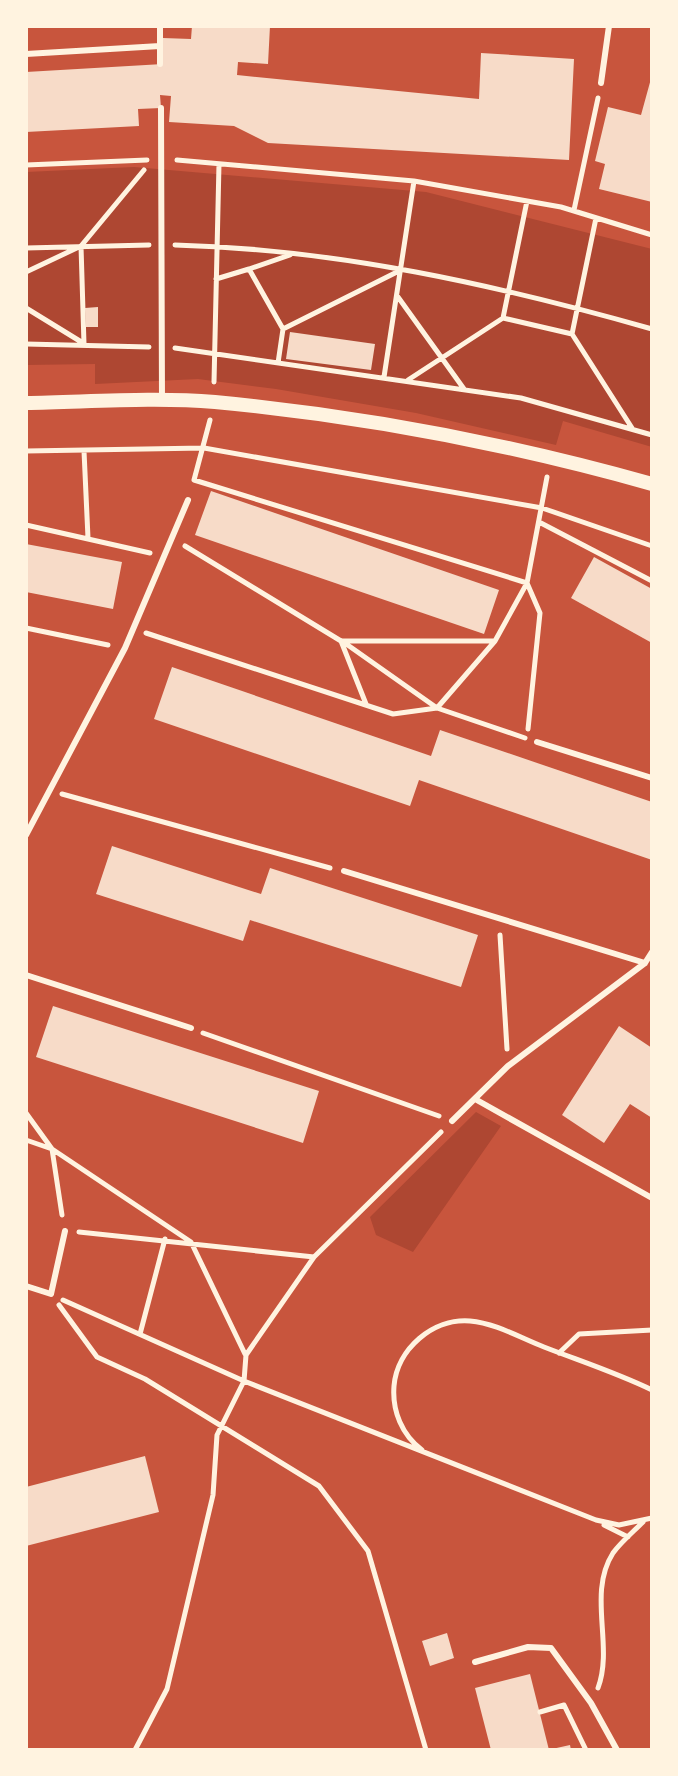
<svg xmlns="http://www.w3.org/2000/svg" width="678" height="1776" font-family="'Fira Sans Condensed',sans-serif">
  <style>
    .green { fill: #ae4732 }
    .building { fill: #f7dbc8 }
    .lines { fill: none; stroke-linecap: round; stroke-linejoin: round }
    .path { stroke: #fff3e0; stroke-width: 5 }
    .service { stroke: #fff3e0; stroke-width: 6 }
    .tertiary { stroke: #fff3e0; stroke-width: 14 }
  </style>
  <rect width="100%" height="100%" fill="#c8553d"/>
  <path class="green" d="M134 167 426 192 652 249V447L563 421 556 445 416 413 276 389 198 379 95 384V364L26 365V172Z
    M476 1112 501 1126 413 1252 376 1235 370 1217Z"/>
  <path class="building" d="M192 26H270L268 64 238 62 237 75 479 99 481 53 574 59 569 160 268 143 234 126 169 122 171 96 160 95 161 108 138 109 139 126 26 132V72L163 64V38L191 39Z
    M652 75V202L599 189 605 164 595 161 608 107 641 115Z
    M98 307V327H86L85 308Z
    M290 332 375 344 371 370 286 359Z
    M211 491 499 590 484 634 195 535Z
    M26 544 122 562 113 609 26 592Z
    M594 557 652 589V643L571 598Z
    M172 667 431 756 440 730 652 802V860L419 780 410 806 154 719Z
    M112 846 261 894 270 868 478 935 461 987 250 920 243 941 96 894Z
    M53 1006 319 1091 303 1143 36 1057Z
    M619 1026 652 1048V1118L630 1104 604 1143 562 1115Z
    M145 1456 159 1512 26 1546V1487Z
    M447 1633 454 1658 430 1666 422 1641Z
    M530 1674 549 1750H491L475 1688Z
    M570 1745 571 1750H552V1749Z"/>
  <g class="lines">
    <path class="path" d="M177 160 414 181 561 207 652 235
      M26 165 147 160
      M574 210 598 98
      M596 218 572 334 632 428
      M175 245C336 249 497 285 652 329
      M81 246 84 344
      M26 248 149 245
      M26 272 81 246 144 170
      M216 279 249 269
      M398 297 464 389
      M26 308 83 343
      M503 318 572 334
      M283 329 401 270
      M26 344 149 347
      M175 348 521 398 652 435
      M278 363 283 329 249 269 290 255
      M384 377 414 181
      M408 380 503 318 527 201
      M214 382 219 164
      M26 451 204 448 542 508 652 546
      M84 451 88 538
      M194 480 527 583 495 641H341
      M194 480 210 420
      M539 522 652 581
      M26 525 150 553
      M185 546 341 641 366 704
      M26 628 108 645
      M146 633 393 714 437 708 525 738
      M342 641 437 708 495 641
      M528 729 540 613 527 583 547 477
      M62 794 330 868
      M500 935 507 1049
      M203 1033 439 1116
      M26 1113 52 1149 191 1242 245 1354
      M26 1140 52 1149 62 1215
      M79 1232 314 1257 441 1132
      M314 1257 246 1355 244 1381 596 1520 619 1525 652 1518
      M63 1300 244 1381 217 1435 213 1495 167 1689 135 1750
      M59 1305 97 1357 145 1379 319 1486 368 1551 426 1750
      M140 1334 165 1239
      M559 1353 579 1334 652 1330
      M422 1450C402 1435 392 1411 394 1386 397 1349 433 1318 470 1321 495 1323 521 1338 544 1347 580 1361 617 1373 652 1390
      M604 1525 628 1537
      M598 1688C614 1645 587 1594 613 1553 621 1542 633 1532 643 1522
      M540 1712 564 1705 586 1750"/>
    <path class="service" d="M26 54 160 46
      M160 64V26
      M601 83 609 26
      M161 108 162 400
      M537 742 652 778
      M26 835 125 648 188 500
      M344 871 645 963
      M26 975 191 1028
      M475 1099 652 1198
      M452 1121 508 1066 645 963 652 952
      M26 1286 51 1294 65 1231
      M475 1662 528 1647 551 1648 591 1703 617 1750"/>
    <path class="tertiary" d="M26 403C89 402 153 397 215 402 363 416 510 444 652 484"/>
  </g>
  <rect width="678" height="1776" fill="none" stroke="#fff3e0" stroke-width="56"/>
</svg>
